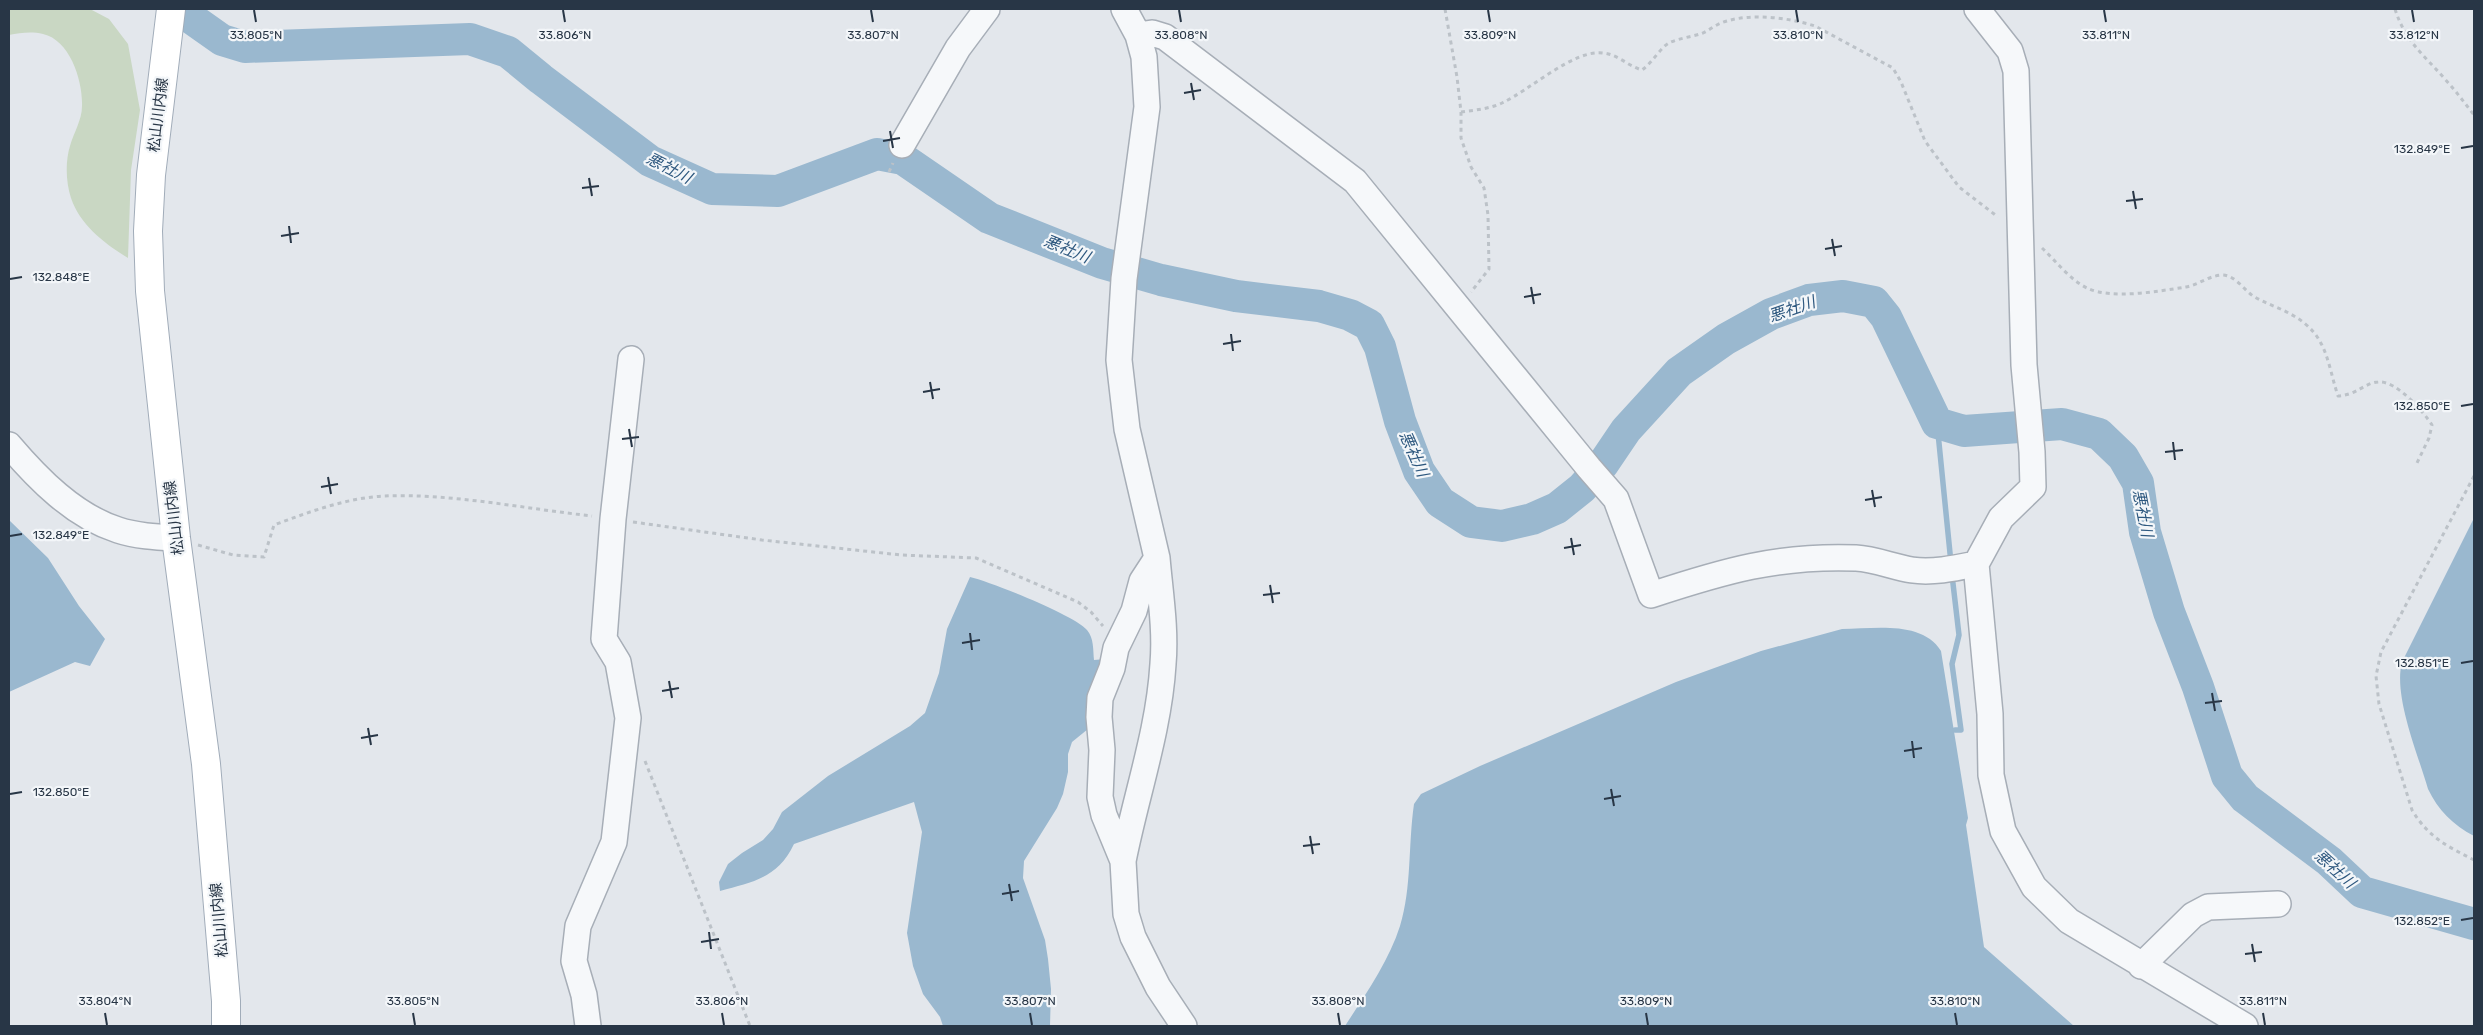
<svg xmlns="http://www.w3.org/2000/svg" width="2483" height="1035" font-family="Rubik,'Noto Sans JP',sans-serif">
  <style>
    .green { fill: #c9d7c3 }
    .water { fill: #9ab8cf }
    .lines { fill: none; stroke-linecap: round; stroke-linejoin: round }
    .stream { stroke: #9ab8cf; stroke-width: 5.5 }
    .river { stroke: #9ab8cf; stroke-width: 32 }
    .minor-casing { stroke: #a7aeb7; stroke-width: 28 }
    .major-casing { stroke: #a1acb9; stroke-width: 30 }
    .path { stroke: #bcc2c8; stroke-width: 3; stroke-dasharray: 4 4; stroke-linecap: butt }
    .minor { stroke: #f6f8fa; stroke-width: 25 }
    .major { stroke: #fff; stroke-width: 28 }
    .ticks { fill: none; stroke: #283646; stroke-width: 2 }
    .labels { text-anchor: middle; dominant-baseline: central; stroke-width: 4.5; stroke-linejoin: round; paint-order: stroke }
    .street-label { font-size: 15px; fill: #283646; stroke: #f3f6f9 }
    .water-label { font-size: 16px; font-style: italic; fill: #2e587f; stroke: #f3f6f9 }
    .ticks-label { font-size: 12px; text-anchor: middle; fill: #283646; stroke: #f3f6f9; stroke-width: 4.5; stroke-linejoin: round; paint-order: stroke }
  </style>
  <rect width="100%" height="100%" fill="#e3e7ec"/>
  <path class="green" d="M9 9H90L109 19 128 44 140 110 131 170 128 258C105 244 80 225 71 198 66 183 65 162 70 146 74 132 82 120 82 106 83 81 70 40 43 34 31 31 20 33 9 35Z"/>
  <path class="water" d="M2474 518V836C2453 825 2438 810 2428 789 2418 754 2393 696 2402 662Z
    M9 520 48 558 79 606 105 639 90 666 75 662 9 692Z
    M970 577C991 582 1074 615 1087 630 1094 638 1093 650 1094 660L1106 659 1088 729 1072 742 1068 754V772L1063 794 1057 808 1024 861 1023 878 1045 940 1048 959 1051 989 1050 1026H943L940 1017 923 994 913 966 907 933 922 832 914 802 794 844C778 878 753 882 720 891L719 882 728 864 742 853 763 840 773 829 782 812 828 776 910 726 925 713 939 673 947 629Z
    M1842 629C1873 629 1922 620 1941 651L1968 818 1966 825 1984 947 2074 1026H1345C1365 995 1389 961 1400 926 1412 887 1408 845 1414 804L1421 794 1480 766 1676 682 1761 651Z"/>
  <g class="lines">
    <path class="stream" d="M1937 423 1951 563
      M1952 575 1959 635 1952 664 1961 730H1955"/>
    <path class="river" d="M178 9 222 40 245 47 470 39 508 52 541 79 650 161 712 189 778 191 877 154 903 159 989 218 1102 263 1161 280 1236 296 1319 306 1350 315 1369 325 1380 347 1400 421 1419 471 1440 502 1471 522 1502 526 1532 519 1557 508 1582 488 1603 464 1626 430 1679 372 1726 339 1771 314 1809 300 1843 296 1874 302 1886 317 1937 423 1964 431 2062 424 2099 434 2123 457 2138 483 2145 532 2169 612 2198 687 2227 776 2245 798 2329 861 2362 892 2474 924"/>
    <g class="minor-casing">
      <path id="minor" d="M1124 9 1138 35 1144 57 1147 107 1124 279 1119 360 1127 429 1157 558 1142 581 1134 611 1116 648 1112 668 1100 698 1099 717 1102 750 1100 797 1104 815 1123 861 1126 914 1133 937 1158 987 1184 1026
        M1977 9 2010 51 2016 71 2024 365 2032 452 2033 487 2001 518 1976 564 1990 714 1991 775 2003 831 2034 887 2069 921 2245 1026
        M1138 35 1152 33 1165 37 1355 181 1589 468 1616 499 1651 595C1724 571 1778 555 1856 558 1875 559 1893 567 1912 570 1933 573 1956 568 1976 564
        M902 145 958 48 987 9
        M9 445C38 479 74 516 118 530 136 536 157 537 176 538
        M1123 861C1136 795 1159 731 1163 664 1166 629 1160 593 1157 558
        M2141 966 2193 915 2208 907 2278 904
        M588 1026 584 995 574 961 578 926 614 842 628 718 618 662 604 639 613 519 631 359"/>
    </g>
    <g class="major-casing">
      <path id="major" d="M171 9 151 175 148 231 150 291 176 538 206 764 226 1001V1026"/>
    </g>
    <path class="path" d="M1445 9 1457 77 1461 112V138L1471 167 1484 188 1488 215 1489 269 1471 292
      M2395 9C2405 41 2423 54 2444 78 2455 90 2464 102 2474 115
      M1461 112C1475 110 1489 109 1502 103 1530 90 1574 49 1603 53 1617 54 1628 66 1642 70 1652 63 1661 47 1669 43 1679 38 1692 37 1703 33 1711 29 1718 23 1727 21 1754 13 1789 18 1815 26L1893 68 1901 82 1925 141 1959 187 1998 217
      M889 172 893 163
      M2042 248C2056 261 2070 280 2087 288 2112 300 2159 291 2186 287 2198 285 2208 276 2222 275 2235 275 2243 289 2253 296 2266 304 2281 308 2294 316 2328 336 2327 363 2338 396 2357 395 2364 383 2378 382 2396 380 2423 411 2432 425L2429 438 2416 465
      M2474 476 2381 652 2376 676 2379 704 2412 810C2429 838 2447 846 2474 860
      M633 522 762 540 901 555 976 558 1078 602 1091 612 1103 626
      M198 545 233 555 264 557 274 525C309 512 346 498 384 496 449 493 527 509 592 516
      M645 761 750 1026"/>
    <use href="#minor" class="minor"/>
    <use href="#major" class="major"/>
  </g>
  <path class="ticks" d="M254 10 256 22M563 10 565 22M871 10 873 22M1179 10 1181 22M1488 10 1490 22M1796 10 1798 22M2104 10 2106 22M2412 10 2414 22M1191 83 1194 100M1184 93 1201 90M890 131 893 148M883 141 900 138M2461 148 2473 146M589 178 592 196M582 188 599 186M2133 191 2136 209M2126 201 2143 199M289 226 291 243M281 236 299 233M1832 239 1835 256M1825 249 1842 246M10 279 22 277M1531 287 1534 304M1524 297 1541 294M1231 334 1233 351M1223 344 1241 341M930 382 933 399M923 392 940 389M2461 406 2473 404M629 429 632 447M622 439 639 437M2173 442 2175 460M2165 452 2183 450M328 477 331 494M321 487 338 484M1872 490 1875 507M1865 500 1882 497M10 536 22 534M1571 538 1574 555M1564 548 1581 545M1270 585 1273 603M1263 595 1280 593M970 633 972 650M962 643 980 640M2461 663 2473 661M669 681 672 698M662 691 679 688M2212 693 2215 711M2205 703 2222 701M368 728 371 745M361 738 378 735M1912 741 1914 758M1904 751 1922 748M1611 789 1614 806M10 794 22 792M1604 799 1621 796M1310 836 1313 854M1303 846 1320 844M1009 884 1012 901M1002 894 1019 891M2461 920 2473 918M709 932 711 949M701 942 719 939M2252 944 2255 962M2245 954 2262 952M105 1013 107 1025M413 1013 415 1025M722 1013 724 1025M1030 1013 1032 1025M1338 1013 1340 1025M1646 1013 1648 1025M1955 1013 1957 1025M2263 1013 2265 1025"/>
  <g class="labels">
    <g class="street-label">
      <text transform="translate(158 115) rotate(-83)">松山川内線</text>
      <text transform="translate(174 518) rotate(-97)">松山川内線</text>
      <text transform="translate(219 920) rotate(-95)">松山川内線</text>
    </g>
    <g class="water-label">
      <text transform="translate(669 168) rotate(27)">悪社川</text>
      <text transform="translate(1067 249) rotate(22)">悪社川</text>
      <text transform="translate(1792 309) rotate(-19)">悪社川</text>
      <text transform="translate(1414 454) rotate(66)">悪社川</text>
      <text transform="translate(2143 513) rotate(79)">悪社川</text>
      <text transform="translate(2335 869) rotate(42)">悪社川</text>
    </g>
  </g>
  <g class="ticks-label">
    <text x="256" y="39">33.805°N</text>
    <text x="565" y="39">33.806°N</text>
    <text x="873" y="39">33.807°N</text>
    <text x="1181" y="39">33.808°N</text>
    <text x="1490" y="39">33.809°N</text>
    <text x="1798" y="39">33.810°N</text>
    <text x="2106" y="39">33.811°N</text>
    <text x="2414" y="39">33.812°N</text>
    <text x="2422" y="153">132.849°E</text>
    <text x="61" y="281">132.848°E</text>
    <text x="2422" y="410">132.850°E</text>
    <text x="61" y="539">132.849°E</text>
    <text x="2422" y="667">132.851°E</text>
    <text x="61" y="796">132.850°E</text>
    <text x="2422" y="925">132.852°E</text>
    <text x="105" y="1005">33.804°N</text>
    <text x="413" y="1005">33.805°N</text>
    <text x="722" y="1005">33.806°N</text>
    <text x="1030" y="1005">33.807°N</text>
    <text x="1338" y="1005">33.808°N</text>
    <text x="1646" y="1005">33.809°N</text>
    <text x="1955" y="1005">33.810°N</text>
    <text x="2263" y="1005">33.811°N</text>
  </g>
  <rect width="2483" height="1035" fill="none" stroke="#283646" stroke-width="20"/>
</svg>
